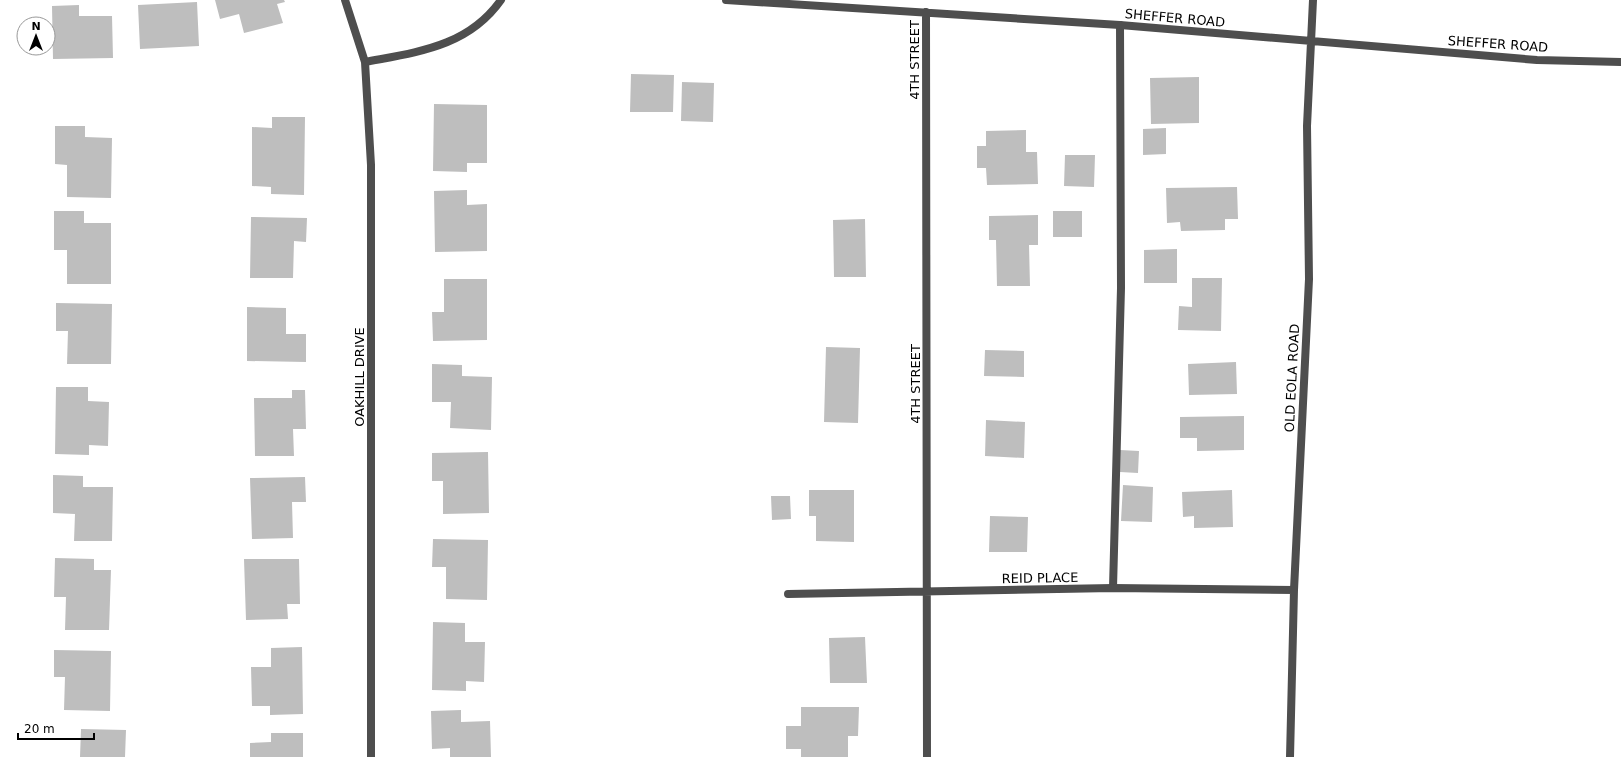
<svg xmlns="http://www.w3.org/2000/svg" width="1621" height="757" font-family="'DejaVu Sans',sans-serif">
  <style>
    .building { fill: #bebebe }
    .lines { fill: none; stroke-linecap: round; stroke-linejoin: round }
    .service { stroke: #4e4e4e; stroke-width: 8 }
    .minor { stroke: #4e4e4e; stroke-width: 8 }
    .labels { text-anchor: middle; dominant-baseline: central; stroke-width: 4; stroke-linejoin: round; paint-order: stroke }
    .street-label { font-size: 13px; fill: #000; stroke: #fff }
  </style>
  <rect width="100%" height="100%" fill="#fff"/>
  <path class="building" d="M215 0H284L285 2 277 4 283 23 244 33 239 14 220 19Z
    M197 2 199 46 140 49 138 5Z
    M79 5V16H112L113 58 53 59 52 6Z
    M631 74 674 75 673 112H630Z
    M1199 77V123L1151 124 1150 78Z
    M682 82 714 83 713 122 681 121Z
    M434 104 487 105V163H467V172L433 171Z
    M272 117H305L304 195 271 194V187L252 186V127L272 128Z
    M55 126H85V137L112 138 111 198 67 197V165L55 164Z
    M1166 128V154L1143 155V129Z
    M1026 130V152H1037L1038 184 987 185 986 168H977V146H986V131Z
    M1065 155H1095L1094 187 1064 186Z
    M1237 187 1238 219H1225V230L1181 231 1180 222 1167 223 1166 188Z
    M467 190V205L487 204V251L435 252 434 191Z
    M54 211H84V223H111V284H67V250H54Z
    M1053 211H1082V237H1053Z
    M1038 215V245H1029L1030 286H997L996 240H989V216Z
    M251 217 307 218 306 242 294 241 293 278H250Z
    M865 219 866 277H834L833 220Z
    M1177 249V283H1144V250Z
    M1192 278H1222L1221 331 1178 330 1179 306 1192 307Z
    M444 279H487V340L433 341 432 312H444Z
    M56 303 112 304 111 364H67L68 331H56Z
    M247 307 286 308V334H306V362L247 361Z
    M826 347 860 348 858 423 824 422Z
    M985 350 1024 351V377L984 376Z
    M1236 362 1237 394 1189 395 1188 364Z
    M432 364 462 365V376L492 377 491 430 450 428 451 402H432Z
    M56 387H88V401L109 402 108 446 89 445V455L55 454Z
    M292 390H305L306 429H293L294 456H255L254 398H292Z
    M1244 416V450L1197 451V438H1180V417Z
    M986 420 1025 422 1024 458 985 456Z
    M1120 450 1139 451 1138 473 1120 472Z
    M488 452 489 513 443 514V481H432V453Z
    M53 475 83 476V487H113L112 541H74L75 514 53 513Z
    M305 477 306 502H292L293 538 252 539 250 478Z
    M1123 485 1153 487 1152 522 1121 521Z
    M809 490H854V542L816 541V516H809Z
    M1232 490 1233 527 1194 528V516L1183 517 1182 492Z
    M771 496H790L791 519 772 520Z
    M990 516 1028 517 1027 552H989Z
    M433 539 488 540 487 600 446 599V567H432Z
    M55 558 94 559V570H111L109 630H65L66 597H54Z
    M244 559H299L300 604H287L288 619 246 620Z
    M433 622 465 623V642H485L484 682 466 681V691L432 690Z
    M865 637 867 683H830L829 638Z
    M302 647 303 714 270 715V706H252L251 667H271V648Z
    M54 650 111 651 110 711 64 710 65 677H54Z
    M801 707H859L858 736H848V757H801V749H786V726H801Z
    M461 710V722L490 721 491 757H450V748L432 749 431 711Z
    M81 729 126 730 125 757H80Z
    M271 733H303V757H250V743L271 742Z"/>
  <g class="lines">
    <path class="service" d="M1113 588 1121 288 1120 25"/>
    <path class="minor" d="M345 0 365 62 371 165V757
      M726 0 1120 25 1537 60 1621 62
      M926 12 927 757
      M365 62C417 52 468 47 501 0
      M788 594 1113 588 1294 590
      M1290 757 1294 590 1309 279 1307 126 1313 0"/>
  </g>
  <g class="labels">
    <g class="street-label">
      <text transform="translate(1175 18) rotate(5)">SHEFFER ROAD</text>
      <text transform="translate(1498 44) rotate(4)">SHEFFER ROAD</text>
      <text transform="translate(914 60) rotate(-90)">4TH STREET</text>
      <text transform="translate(359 377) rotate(-90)">OAKHILL DRIVE</text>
      <text transform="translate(1292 378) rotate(-87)">OLD EOLA ROAD</text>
      <text transform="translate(915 384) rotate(-90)">4TH STREET</text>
      <text transform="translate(1040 578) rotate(-1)">REID PLACE</text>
    </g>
  </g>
  <g transform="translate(36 36)"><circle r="19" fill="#ffffff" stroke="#999999"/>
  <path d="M0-3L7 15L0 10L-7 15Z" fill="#000000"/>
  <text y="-6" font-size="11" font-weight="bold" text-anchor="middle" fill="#000000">N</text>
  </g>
  <path d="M18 733v6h76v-6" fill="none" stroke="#000000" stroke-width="2"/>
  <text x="24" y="733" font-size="12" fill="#000000" stroke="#ffffff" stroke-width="3" paint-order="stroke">20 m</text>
</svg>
